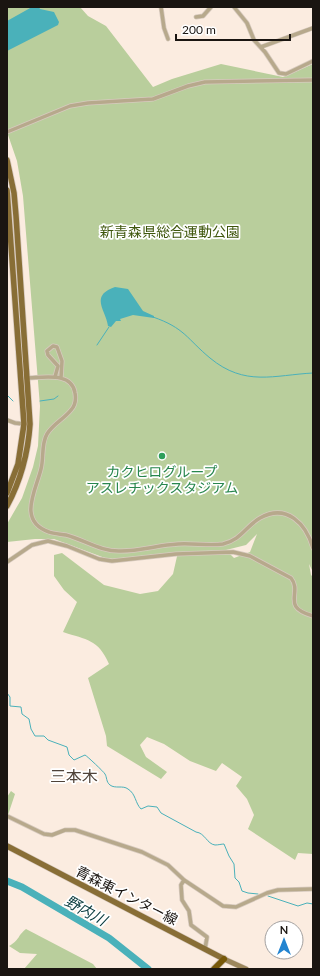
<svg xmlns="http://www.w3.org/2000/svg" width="320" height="976" font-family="Lato,'Noto Sans JP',sans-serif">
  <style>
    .green { fill: #b9ce9c; fill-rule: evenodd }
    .water { fill: #4ab1ba }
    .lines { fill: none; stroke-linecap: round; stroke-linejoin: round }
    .stream { stroke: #4ab1ba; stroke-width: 1 }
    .river { stroke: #4ab1ba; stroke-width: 7 }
    .minor-casing { stroke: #d7cabf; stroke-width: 5 }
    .secondary-casing { stroke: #d7cabf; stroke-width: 6 }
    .primary-casing { stroke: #d7cabf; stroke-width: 7 }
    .motorway-casing { stroke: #d7cabf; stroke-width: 8 }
    .minor { stroke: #b7a98c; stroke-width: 3.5 }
    .secondary { stroke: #9c875c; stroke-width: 5 }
    .primary { stroke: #886e36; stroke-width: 5.5 }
    .motorway { stroke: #775809; stroke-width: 6 }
    .leisure-dot { fill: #2e9e5b; stroke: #fff; stroke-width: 1.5 }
    .labels { text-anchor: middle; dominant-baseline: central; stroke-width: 3.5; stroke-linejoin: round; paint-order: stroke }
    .park-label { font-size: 14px; fill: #3e560b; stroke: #fff }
    .leisure-label { font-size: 14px; fill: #27864d; stroke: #fff }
    .street-label { font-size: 14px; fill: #1a1511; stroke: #fff }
    .water-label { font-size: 15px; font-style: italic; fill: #083a3d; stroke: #fff }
    .quarter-label { font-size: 16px; fill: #4f4339; stroke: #fff }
  </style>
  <rect width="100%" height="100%" fill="#fbece0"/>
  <path class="green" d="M7 7H80L88 16 106 26 153 87 172 79 221 64 283 77 313 64V572L309 564 311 575 313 577V854L298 853 295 860 248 829 254 815 247 799 236 786 242 777 222 763 216 771 190 761 164 744 147 737 140 745 146 757 167 772 161 779 107 746 106 736 88 678 109 664C98 639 87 640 63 632L77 602 64 590 54 576V555L62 553 104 585 140 594 158 591 173 574 178 552 113 559 105 558 54 539H35L7 542V524L22 498 33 467 38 446 40 406 23 196 17 161 7 132ZM257 534 250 552 234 558 226 550 246 545Z
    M11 791 15 794 8 815 7 797Z
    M26 929 93 964 97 969H24L37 954 20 953 9 946C20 940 17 936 26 929Z"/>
  <path class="water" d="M32 7H39L40 9 54 12 59 22 58 25 7 51V21Z
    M115 287 128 289 143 311 154 316V318L133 315 120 319 121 321H116L111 327 108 326C106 310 89 296 115 287Z"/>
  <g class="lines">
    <path class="stream" d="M153 317C185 328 187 339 210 358 245 387 274 375 313 373
      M97 345 109 327
      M7 395 13 401
      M40 401 54 399 58 396
      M7 693 10 697V706L21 707 22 714 29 719 31 729 35 736H44L48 740 67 747 69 755 74 760 85 755C87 756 104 772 105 774 107 777 106 782 110 785 115 789 123 785 128 789 136 794 135 803 141 809L148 806 157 807 161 813 196 832C205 833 207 844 215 845 218 845 222 844 224 844L229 856 234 864 235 878 239 882 242 891 248 893 258 894
      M268 896 298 906 307 903 313 904"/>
    <path class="river" d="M7 881 22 887 109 938 148 969"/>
    <g class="minor-casing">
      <path id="minor" d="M161 7 164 28 168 39
        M234 7 247 23 254 40 265 52 279 73 286 74 313 61
        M196 17 203 16 211 7
        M261 47 313 28
        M7 132 70 106 88 103 153 99 188 86 205 82 313 80
        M55 377 58 366 48 355 47 351 53 346 57 347 62 361 61 378
        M26 378C42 378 72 371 75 393 76 399 75 406 71 410 64 419 53 424 47 434 41 444 44 458 41 469 36 490 17 521 49 532 54 534 61 534 66 535 85 540 101 552 121 551 140 551 159 545 178 544 193 543 209 546 223 544 241 540 246 526 260 518 287 503 306 524 313 548
        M7 420 15 423 24 424
        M7 562 32 545 48 541 67 546 99 559 112 561 176 554 233 552 250 556 291 578C303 593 280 607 313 616
        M7 816 44 834 52 835 65 830H75L142 852 168 865 184 880 223 906 236 907 267 893 278 890 313 889
        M184 880 181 885 182 900 189 911 191 925 207 937 205 949"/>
    </g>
    <g class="secondary-casing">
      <path id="secondary" d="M224 959 246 969"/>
    </g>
    <g class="primary-casing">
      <path id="primary" d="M7 160 14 193 16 216 30 424C28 454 21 480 7 506
        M7 190 24 424 18 464 7 493
        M7 846 224 959"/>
    </g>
    <g class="motorway-casing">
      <path id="motorway" d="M214 969 224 959"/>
    </g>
    <use href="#minor" class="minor"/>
    <use href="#secondary" class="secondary"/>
    <use href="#primary" class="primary"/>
    <use href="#motorway" class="motorway"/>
  </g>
  <circle class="leisure-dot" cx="162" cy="456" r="4"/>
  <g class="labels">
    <g class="park-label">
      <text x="170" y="231">新青森県総合運動公園</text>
    </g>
    <g class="leisure-label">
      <text x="162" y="471">カクヒログループ<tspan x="162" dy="16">アスレチックスタジアム</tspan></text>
    </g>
    <g class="street-label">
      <text transform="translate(127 895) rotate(27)">青森東インター線</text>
    </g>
    <g class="water-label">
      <text transform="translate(86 910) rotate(29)">野内川</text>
    </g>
    <g class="quarter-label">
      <text x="74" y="775">三本木</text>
    </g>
  </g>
  <rect width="320" height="976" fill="none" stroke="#1a1511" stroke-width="16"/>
  <g transform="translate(284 940)"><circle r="19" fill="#ffffff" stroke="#a3a1a0"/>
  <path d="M0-3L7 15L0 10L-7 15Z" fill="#2384d0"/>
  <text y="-6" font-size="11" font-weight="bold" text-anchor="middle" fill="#1a1511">N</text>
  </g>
  <path d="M176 34v6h114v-6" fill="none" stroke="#1a1511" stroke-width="2"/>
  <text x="182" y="34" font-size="12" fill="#1a1511" stroke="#ffffff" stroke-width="3" paint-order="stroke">200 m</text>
</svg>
